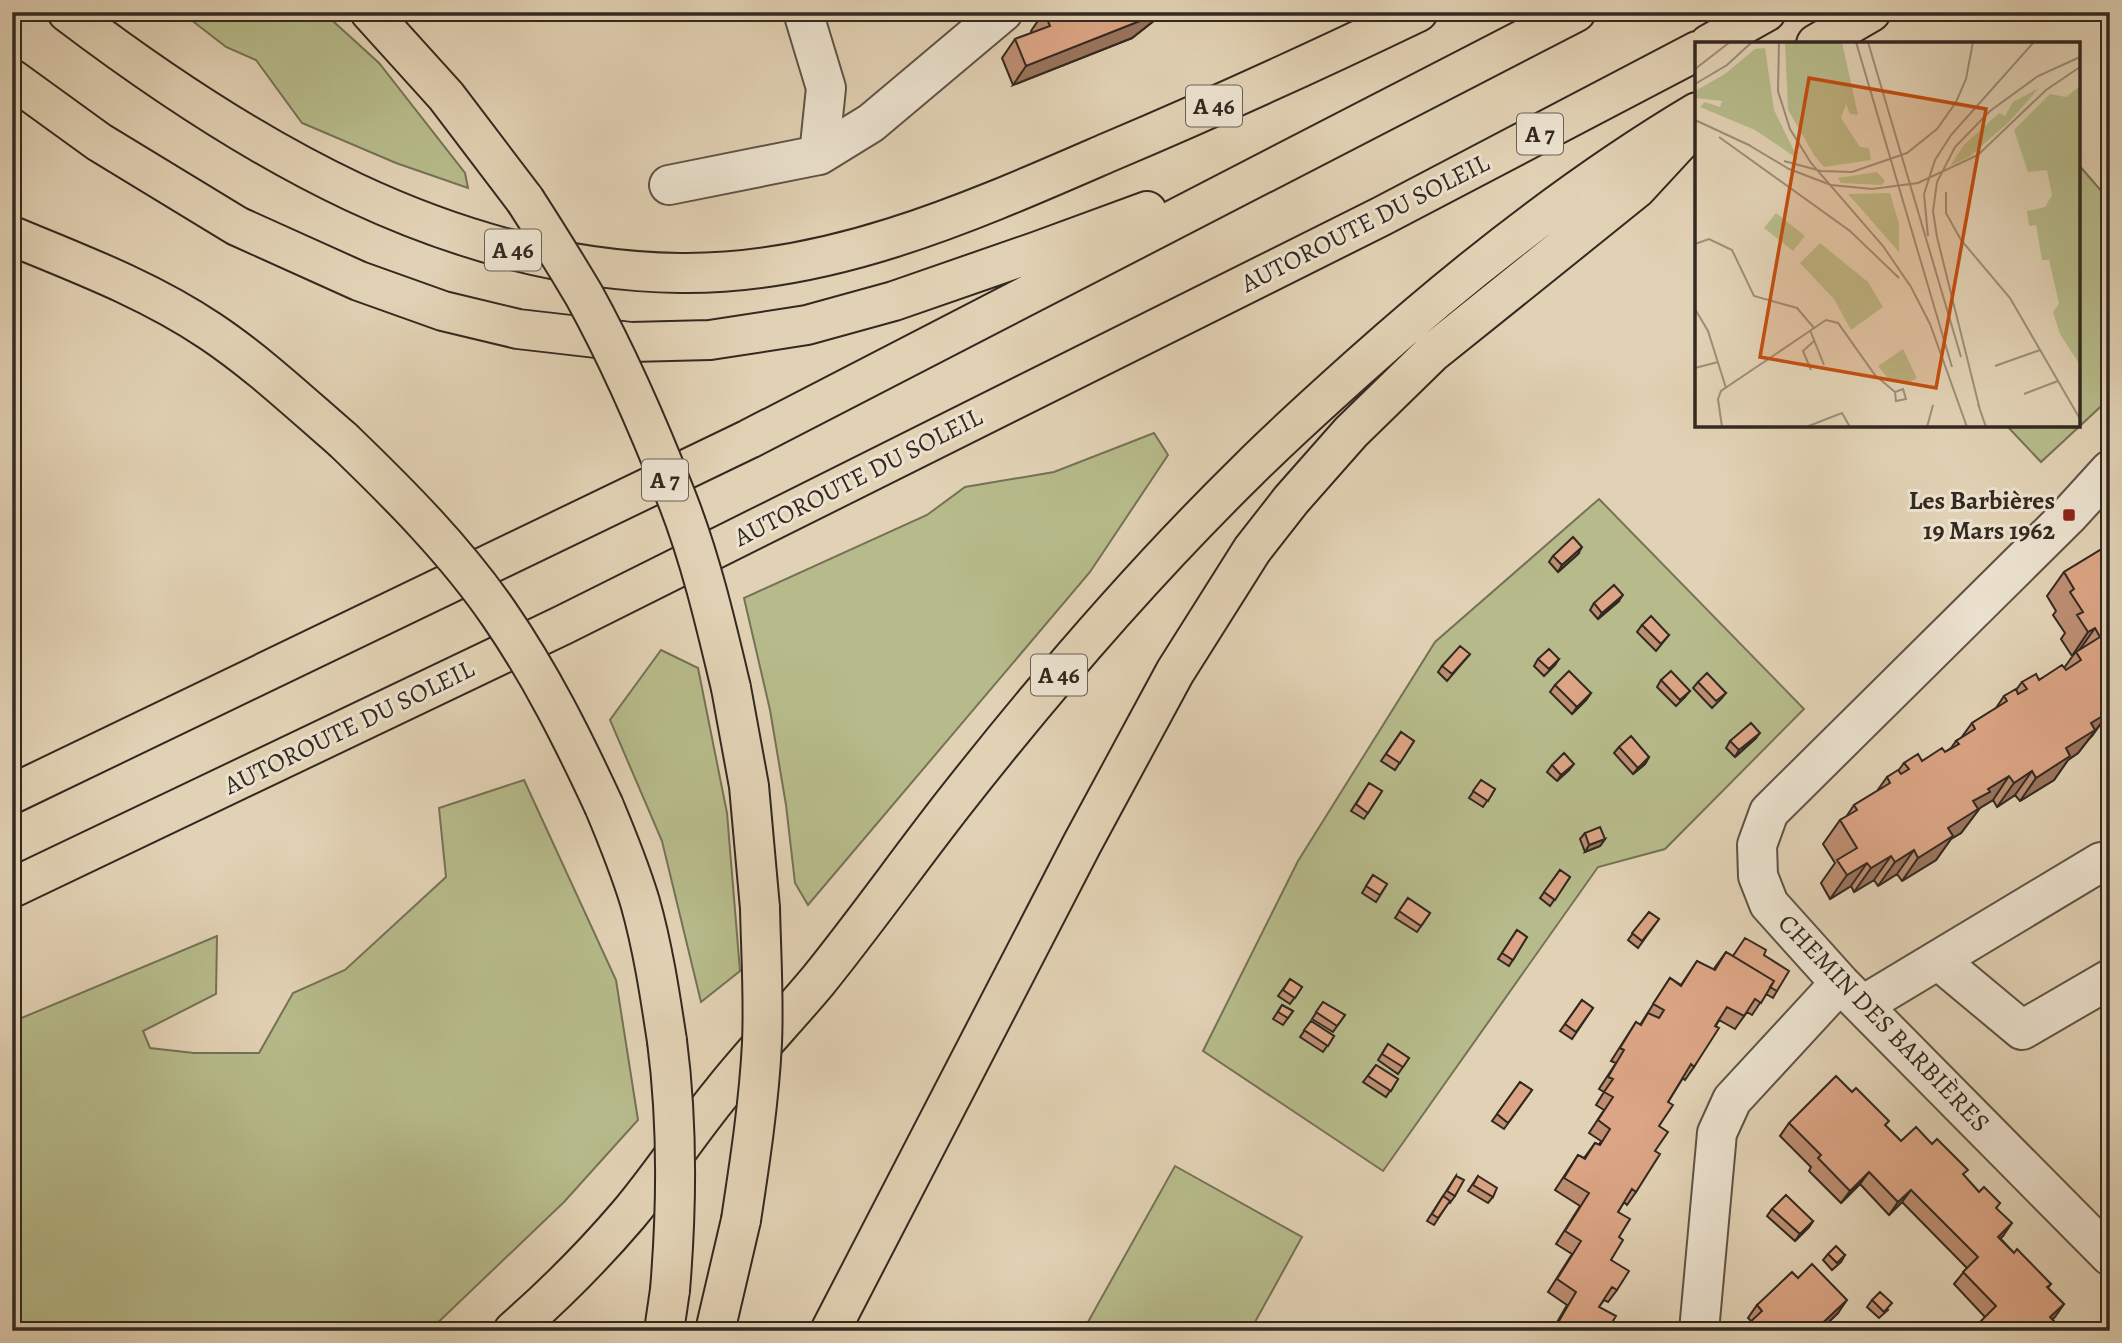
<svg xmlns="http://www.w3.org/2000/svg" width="2122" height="1343" font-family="Alegreya,serif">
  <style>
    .green { fill: #b7bb8b; stroke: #757256; stroke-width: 2 }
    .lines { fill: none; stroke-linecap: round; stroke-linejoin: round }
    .minor-casing { stroke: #5f5345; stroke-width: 42 }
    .highway-casing { stroke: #332920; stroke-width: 42 }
    .minor { stroke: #ece2cf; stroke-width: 38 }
    .highway { stroke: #e2d2b5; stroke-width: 38 }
    .highway-bridge-casing { stroke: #332920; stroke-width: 42; stroke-linecap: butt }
    .highway-bridge { stroke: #e2d2b5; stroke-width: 38 }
    .wall { fill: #bd8e72; stroke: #332920; stroke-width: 2 }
    .shaded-wall { fill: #9a745d; stroke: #332920; stroke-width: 2 }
    .building { fill: #dca585; stroke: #332920; stroke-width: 2 }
    .poi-dot { fill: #8f2418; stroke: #ece2cf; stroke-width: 2.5 }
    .labels { text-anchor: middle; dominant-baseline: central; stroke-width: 6; stroke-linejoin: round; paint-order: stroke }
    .shield { fill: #ece2cf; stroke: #6a6054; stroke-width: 2 }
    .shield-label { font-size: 24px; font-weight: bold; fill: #332920 }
    .street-label { font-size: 26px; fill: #332920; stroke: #ece2cf }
    .poi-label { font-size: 26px; font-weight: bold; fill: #332920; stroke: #ece2cf; text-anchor: end }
    .inset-road { fill: none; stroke: #9c8e79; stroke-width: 2 }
    .view { fill: #c44f10; fill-opacity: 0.15; stroke: #c44f10; stroke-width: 3.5 }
    .inset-edge { fill: none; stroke: #332920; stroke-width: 3.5 }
  </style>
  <rect width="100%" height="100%" fill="#e2d2b5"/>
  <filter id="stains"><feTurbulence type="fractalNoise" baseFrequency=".00286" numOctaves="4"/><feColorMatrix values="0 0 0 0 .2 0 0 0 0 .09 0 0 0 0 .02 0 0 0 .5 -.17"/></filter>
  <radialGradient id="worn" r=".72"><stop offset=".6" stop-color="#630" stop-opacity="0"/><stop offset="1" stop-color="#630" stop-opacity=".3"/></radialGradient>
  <path class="green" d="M181 12H323L379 63 465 173 468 188 396 163 302 123 256 60 226 47Z
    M2078 164 2110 201V398L2041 462 2006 425H2078Z
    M1154 433 1168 455 1090 572 808 905 795 883 786 805 770 710 744 598 927 515 965 487 1054 472Z
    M1599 499 1804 709 1665 849 1598 867 1383 1171 1203 1051 1298 861 1435 642Z
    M661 650 698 668 727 813 740 971 701 1002 662 841 610 720Z
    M524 780 616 980 638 1120 564 1202 429 1331H12V1022L217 936 216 994 143 1031 150 1048 194 1053H259L293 993 345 970 446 877 439 808Z
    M1175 1166 1302 1237 1250 1331H1083Z"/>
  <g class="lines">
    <g class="minor-casing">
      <path id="minor" d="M803 12 826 88 819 155
        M669 185 819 155 871 123 1003 12
        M2110 470 2069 515 1769 812 1757 845 1758 876 1769 904 1840 983 2110 1256
        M1938 960 2022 1030 2110 979
        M1863 1005 2101 862
        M1699 1331 1717 1133 1732 1100 1840 983"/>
    </g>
    <g class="highway-casing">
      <path id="highway" d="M67 12C245 147 449 270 680 273 831 275 973 211 1109 152 1213 108 1316 61 1418 12
        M370 12 446 96 525 200
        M1709 44 1766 12
        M1816 44 1871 12
        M12 79 99 142 237 226 359 281 443 311 518 329 631 342 710 340 807 325 894 301 1038 251 1147 211
        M12 236C80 264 149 290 210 331 258 363 300 403 343 440
        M731 688 749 786 760 908
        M12 794 749 439 1576 12
        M604 806C617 837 630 869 640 902 653 948 660 995 667 1041
        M12 888 563 625 1382 216 1697 51
        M513 1331C554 1295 593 1256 628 1215 661 1176 689 1132 722 1092 752 1054 786 1019 817 982 864 924 907 863 953 804 1044 688 1142 574 1248 470 1284 434 1323 399 1361 365 1466 271 1576 184 1697 112
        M664 1331 670 1290
        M715 1331 741 1220
        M830 1331 1082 844 1175 672 1252 550 1291 500 1351 432 1432 353 1636 189 1685 136"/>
    </g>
    <use href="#minor" class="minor"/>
    <use href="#highway" class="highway"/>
    <g class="highway-bridge-casing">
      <path id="highway-bridge" d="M525 200C545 231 565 263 584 295 620 360 650 430 677 499 701 560 716 625 731 688
        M343 440C399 494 455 550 499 614 541 675 573 739 604 806
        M667 1041C678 1125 677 1206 670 1290
        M741 1220C750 1161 759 1102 762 1043 764 998 761 953 760 908"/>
    </g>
    <use href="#highway-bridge" class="highway-bridge"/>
  </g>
  <path class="wall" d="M1044 12H1165L1132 38 1013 85 1002 58 1015 39 1032 33 1031 31Z
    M2110 544 2105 718 2092 736 2090 738 2078 753 2068 760 2054 780 2020 801 2015 795 1997 807 1993 800 1980 808 1961 833 1951 839 1936 860 1902 881 1897 874 1878 886 1874 880 1854 892 1851 886 1830 899 1821 883 1835 863 1823 844 1840 820 1846 817 1854 805 1877 791 1887 777 1898 771 1904 763 1922 761 1945 752 1951 748 1956 741 1961 738 1972 723 1996 708 2004 696 2016 690 2022 682 2039 680 2064 668 2074 654 2072 656 2061 639 2065 633 2053 615 2056 611 2047 596 2064 572Z
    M1578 554 1558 572 1549 562 1553 556Z
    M1618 602 1598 619 1590 610 1594 603Z
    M1642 625 1669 635 1656 651 1637 632Z
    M1470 654 1447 681 1438 672 1442 666Z
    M1538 659H1559L1555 665 1544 676 1534 666Z
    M1661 680 1690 691 1685 697 1676 706 1657 687Z
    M1698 682 1726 693 1721 699 1712 708 1693 688Z
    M1555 685 1591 693 1586 700 1572 714 1550 692Z
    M1401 732 1414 741 1395 770 1381 761Z
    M1755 739 1735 757 1726 748 1730 741Z
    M1619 747 1649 757 1645 764 1633 774 1614 753Z
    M1552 765 1569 770 1557 781 1547 772Z
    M1481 780 1495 789 1483 807 1469 798Z
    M1369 783 1382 791 1364 819 1351 811Z
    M1585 833 1605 839 1600 846 1585 852 1580 839Z
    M1560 870 1570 877 1550 906 1540 898Z
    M1373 875 1387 884 1376 902 1362 893Z
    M1408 898 1430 913 1417 932 1395 918Z
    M1649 912 1659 919 1638 948 1628 940Z
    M1517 930 1527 937 1509 966 1498 959Z
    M1726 952 1733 956 1764 955 1777 991 1773 998 1766 994 1752 1015 1747 1012 1735 1029 1719 1020 1694 1067 1685 1080 1683 1078 1668 1102 1659 1126 1655 1151 1636 1192 1627 1205 1624 1202 1618 1212 1619 1237 1611 1260 1617 1290 1608 1302 1604 1300 1599 1307 1607 1331H1552L1567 1305 1548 1292 1572 1254 1556 1244 1580 1206 1555 1190 1578 1155 1584 1158 1595 1143 1599 1145 1601 1141 1589 1133 1604 1110 1596 1105 1604 1092 1599 1089 1616 1063 1611 1061 1636 1022 1640 1025 1670 978 1681 985 1697 961 1713 970Z
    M1290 979 1302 987 1290 1004 1278 996Z
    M1582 1000 1593 1008 1572 1039 1560 1031Z
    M1323 1002 1345 1015 1333 1032 1312 1019Z
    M1282 1005 1293 1011 1283 1025 1273 1019Z
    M1311 1021 1334 1036 1323 1052 1300 1037Z
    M1388 1044 1409 1058 1398 1074 1378 1060Z
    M1376 1065 1398 1079 1386 1097 1363 1082Z
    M1520 1082 1532 1090 1504 1129 1492 1121Z
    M1852 1092 1901 1141 1964 1176 1979 1192 2000 1203 1996 1208 2003 1236 2000 1238 2014 1253 2051 1284 2048 1288 2064 1304 2052 1319 2063 1331H1974L1985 1317 1954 1284 1967 1268 1902 1202 1889 1215 1860 1184 1841 1203 1809 1171 1811 1167 1780 1136 1789 1123Z
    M1456 1176 1455 1196 1450 1203 1449 1202 1434 1225 1427 1221Z
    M1478 1176 1493 1197 1488 1203 1468 1191Z
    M1772 1209 1813 1221 1809 1227 1795 1241 1767 1216Z
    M1828 1254 1845 1255 1841 1262 1832 1270 1823 1260Z
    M1798 1278 1838 1313 1819 1331H1742L1751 1321 1748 1318 1757 1305Z
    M1872 1300 1888 1310 1879 1318 1867 1307Z"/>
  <path class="shaded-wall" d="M1154 12H1165L1132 38 1013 85 1026 66Z
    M1582 547 1578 554 1558 572 1562 565Z
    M1623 595 1618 602 1598 619 1602 613Z
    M2095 628 2078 652H2076L2072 656 2088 632Z
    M1591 693 1586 700 1572 714 1577 707Z
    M2110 701V715L2105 718 2078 753 2068 760 2054 780 2020 801 2036 778 2066 748 2104 705Z
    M1760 733 1755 739 1735 757 1739 750Z
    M1649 757 1645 764 1633 774 1638 768Z
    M1574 764 1569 770 1557 781 1561 775Z
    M2032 771 2015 795 1997 807 2014 783Z
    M2009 776 1993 800 1980 808 1961 833 1951 839 1936 860 1902 881 1918 858 1973 801 1988 789Z
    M1605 839 1600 846 1585 852 1589 845Z
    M1914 850 1897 874 1878 886 1895 862Z
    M1891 856 1874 880 1854 892 1871 868Z
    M1867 863 1851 886 1830 899 1847 875Z
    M1869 1172 1860 1184 1841 1203 1850 1191Z
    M1911 1190 1902 1202 1889 1215 1898 1202Z
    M1813 1221 1809 1227 1795 1241 1800 1234Z
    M2012 1223 2003 1236 1989 1249 1998 1237Z
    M1847 1300 1838 1313 1819 1331H1814Z
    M2064 1304 2055 1317 2041 1330 2050 1317Z"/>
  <path class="building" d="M1044 12H1154L1145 19 1026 66 1015 39 1050 26Z
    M1573 537 1582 547 1562 565 1553 556Z
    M2110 544V701L2104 705 2109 712 2091 723 2095 730 2066 748 2070 756 2036 778 2032 771 2014 783 2009 776 1988 789 1990 792 1973 801 1978 809 1948 828 1953 836 1918 858 1914 850 1895 862 1891 856 1871 868 1867 863 1847 875 1837 860 1857 848 1840 820 1857 810 1854 805 1890 783 1887 777 1898 770 1901 774 1909 769 1904 763 1918 754 1922 761 1942 748 1945 752 1959 744 1956 741 1975 729 1972 723 2007 701 2004 696 2016 689 2018 694 2027 689 2022 682 2036 674 2039 680 2062 665 2066 670 2081 660 2076 652 2100 637 2095 628 2088 632 2077 615 2083 612 2070 592 2074 589 2064 572Z
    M1614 585 1623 595 1602 613 1594 603Z
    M1651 616 1669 635 1661 644 1642 625Z
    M1460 646 1470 654 1452 674 1442 666Z
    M1549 649 1559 659 1549 669 1538 659Z
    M1569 671 1591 693 1577 707 1555 685Z
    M1671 671 1690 691 1680 700 1661 680Z
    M1707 673 1726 693 1716 701 1698 682Z
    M1751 723 1760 733 1739 750 1730 741Z
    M1401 732 1414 741 1400 763 1386 754Z
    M1631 736 1649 757 1638 768 1619 747Z
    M1564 753 1574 764 1561 775 1552 765Z
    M1481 780 1495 789 1488 801 1473 791Z
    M1369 783 1382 791 1368 813 1356 804Z
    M1600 827 1605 839 1589 845 1585 833Z
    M1560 870 1570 877 1555 900 1544 892Z
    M1373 875 1387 884 1380 895 1366 886Z
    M1408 898 1430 913 1421 926 1399 911Z
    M1649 912 1659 919 1642 941 1632 933Z
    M1517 930 1527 937 1513 960 1502 953Z
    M1745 938 1766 950 1764 955 1789 971 1777 991 1770 987 1774 981 1733 956Z
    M1726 952 1774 981 1761 1003 1755 999 1744 1016 1727 1007 1715 1026 1719 1028 1694 1067 1691 1064 1668 1102 1673 1105 1659 1126 1668 1132 1655 1151 1660 1154 1636 1192 1632 1189 1618 1212 1630 1219 1619 1237 1623 1240 1611 1260 1629 1271 1617 1290 1612 1287 1599 1307 1616 1316 1607 1331H1553L1576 1292 1557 1279 1581 1241 1565 1231 1589 1193 1564 1178 1578 1155 1585 1159 1595 1143 1600 1145 1610 1129 1598 1120 1613 1097 1604 1092 1613 1079 1608 1077 1624 1050 1620 1048 1636 1022 1641 1025 1648 1013 1659 1018 1664 1010 1653 1004 1670 978 1681 986 1697 961 1715 970Z
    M1290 979 1302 987 1295 998 1283 990Z
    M1582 1000 1593 1008 1576 1032 1565 1024Z
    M1323 1002 1345 1015 1337 1026 1316 1012Z
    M1282 1005 1293 1011 1288 1018 1278 1012Z
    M1311 1021 1334 1036 1328 1046 1304 1030Z
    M1388 1044 1409 1058 1403 1067 1382 1054Z
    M1376 1065 1398 1079 1391 1091 1368 1076Z
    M1836 1076 1852 1092 1856 1088 1889 1121 1885 1125 1901 1141 1916 1127 1932 1144 1937 1139 1968 1170 1963 1174 1979 1192 1984 1187 2000 1203 1996 1208 2012 1223 1998 1237 2014 1253 2017 1249 2051 1284 2047 1287 2064 1304 2050 1317 2063 1331H1990L1981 1321 1996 1306 1963 1272 1978 1257 1911 1190 1898 1202 1869 1172 1850 1191 1818 1158 1821 1155 1789 1123Z
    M1520 1082 1532 1090 1508 1123 1497 1114Z
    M1456 1176 1464 1180 1455 1196 1447 1191Z
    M1478 1176 1497 1188 1493 1197 1473 1185Z
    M1786 1195 1813 1221 1800 1234 1772 1209Z
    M1443 1196 1450 1201 1438 1218 1432 1214Z
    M1836 1246 1845 1255 1837 1263 1828 1254Z
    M1812 1264 1847 1300 1814 1331H1751L1746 1326 1762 1311 1757 1305 1792 1272 1798 1278Z
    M1880 1292 1892 1303 1884 1312 1872 1300Z"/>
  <rect class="poi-dot" x="2062" y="508" width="14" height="14" rx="3.5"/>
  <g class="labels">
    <g class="shield">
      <rect x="1186" y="85.5" width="56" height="41" rx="5"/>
      <rect x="1517" y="113.5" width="46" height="41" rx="5"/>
      <rect x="485" y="229.5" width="56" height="41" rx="5"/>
      <rect x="642" y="459.5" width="46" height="41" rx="5"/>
      <rect x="1031" y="654.5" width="56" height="41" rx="5"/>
    </g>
    <g class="shield-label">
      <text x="1214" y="106">A 46</text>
      <text x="1540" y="134">A 7</text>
      <text x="513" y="250">A 46</text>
      <text x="665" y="480">A 7</text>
      <text x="1059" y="675">A 46</text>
    </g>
    <g class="street-label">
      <text transform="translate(1365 223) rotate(-27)">AUTOROUTE DU SOLEIL</text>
      <text transform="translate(858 477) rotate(-27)">AUTOROUTE DU SOLEIL</text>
      <text transform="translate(349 727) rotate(-26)">AUTOROUTE DU SOLEIL</text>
      <text transform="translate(1884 1023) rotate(46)">CHEMIN DES BARBIÈRES</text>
    </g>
    <g class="poi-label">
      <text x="2055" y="500">Les Barbières<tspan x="2055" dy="30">19 Mars 1962</tspan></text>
    </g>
  </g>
  <g transform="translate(1695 42)">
    <rect width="385" height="385" fill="#e2d2b5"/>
    <path d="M90 0H147L163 73 155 72 151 62 146 76 165 105 174 106 176 118 129 125 119 113 93 68ZM70 6 79 68 103 117 60 88 5 65 10 60 25 65 27 59 0 56V49L30 32 60 7ZM385 44V323L365 292 358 270 364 262 354 218H347L341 183 334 184 332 169 350 165 357 153 352 128 333 130 319 88 355 52 371 55ZM344 46 313 81 274 115 255 124 268 104 304 71 310 74 318 60ZM182 130 190 139 187 143 146 141 143 136ZM195 151 204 182V210L153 152ZM81 171 110 194 98 209 69 186ZM125 201 173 240 188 265 156 288 139 257 105 221ZM208 307 222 336 213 341 195 339 183 324Z" fill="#b7bb8b"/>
    <path class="inset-road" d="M84 0 83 49 95 87 116 121 188 204 216 245 235 282 272 385M161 0 257 325M173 0 266 315M0 27 35 0M0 42 32 23 57 0M0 78 56 104M24 95 155 189 204 236M52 102 94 127 136 143 177 147 223 141 283 113 351 48 385 25M89 119 126 129 157 130 212 111 242 87 261 60 271 37 278 0M251 150V171L266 198 315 256 385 377M233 194 229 152 240 118 256 93 339 0M0 202 14 197 37 208 59 254 102 266 119 286M0 267 13 289 31 346M115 288 129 323M300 324 345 308M0 326 23 320M116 328 108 309 119 299M329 352 363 339M283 362 291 385M285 368 242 195 238 169 242 140 260 105 295 69 343 34 385 15M27 385 23 357 26 349 131 278 143 281 180 333 200 350 201 359 211 357 208 347 200 350M111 385 147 371 155 385M232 385 238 363"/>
    <path class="view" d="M114 36 291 67 241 346 65 315Z"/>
    <rect width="385" height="385" class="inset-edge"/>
  </g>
  <rect width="2122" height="1343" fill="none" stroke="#e2d2b5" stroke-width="42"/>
  <rect x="14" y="14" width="2094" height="1315" fill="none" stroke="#332920" stroke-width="3.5"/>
  <rect x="21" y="21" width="2080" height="1301" fill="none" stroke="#332920" stroke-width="2"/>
  <rect width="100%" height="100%" filter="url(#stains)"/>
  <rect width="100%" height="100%" fill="url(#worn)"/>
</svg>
